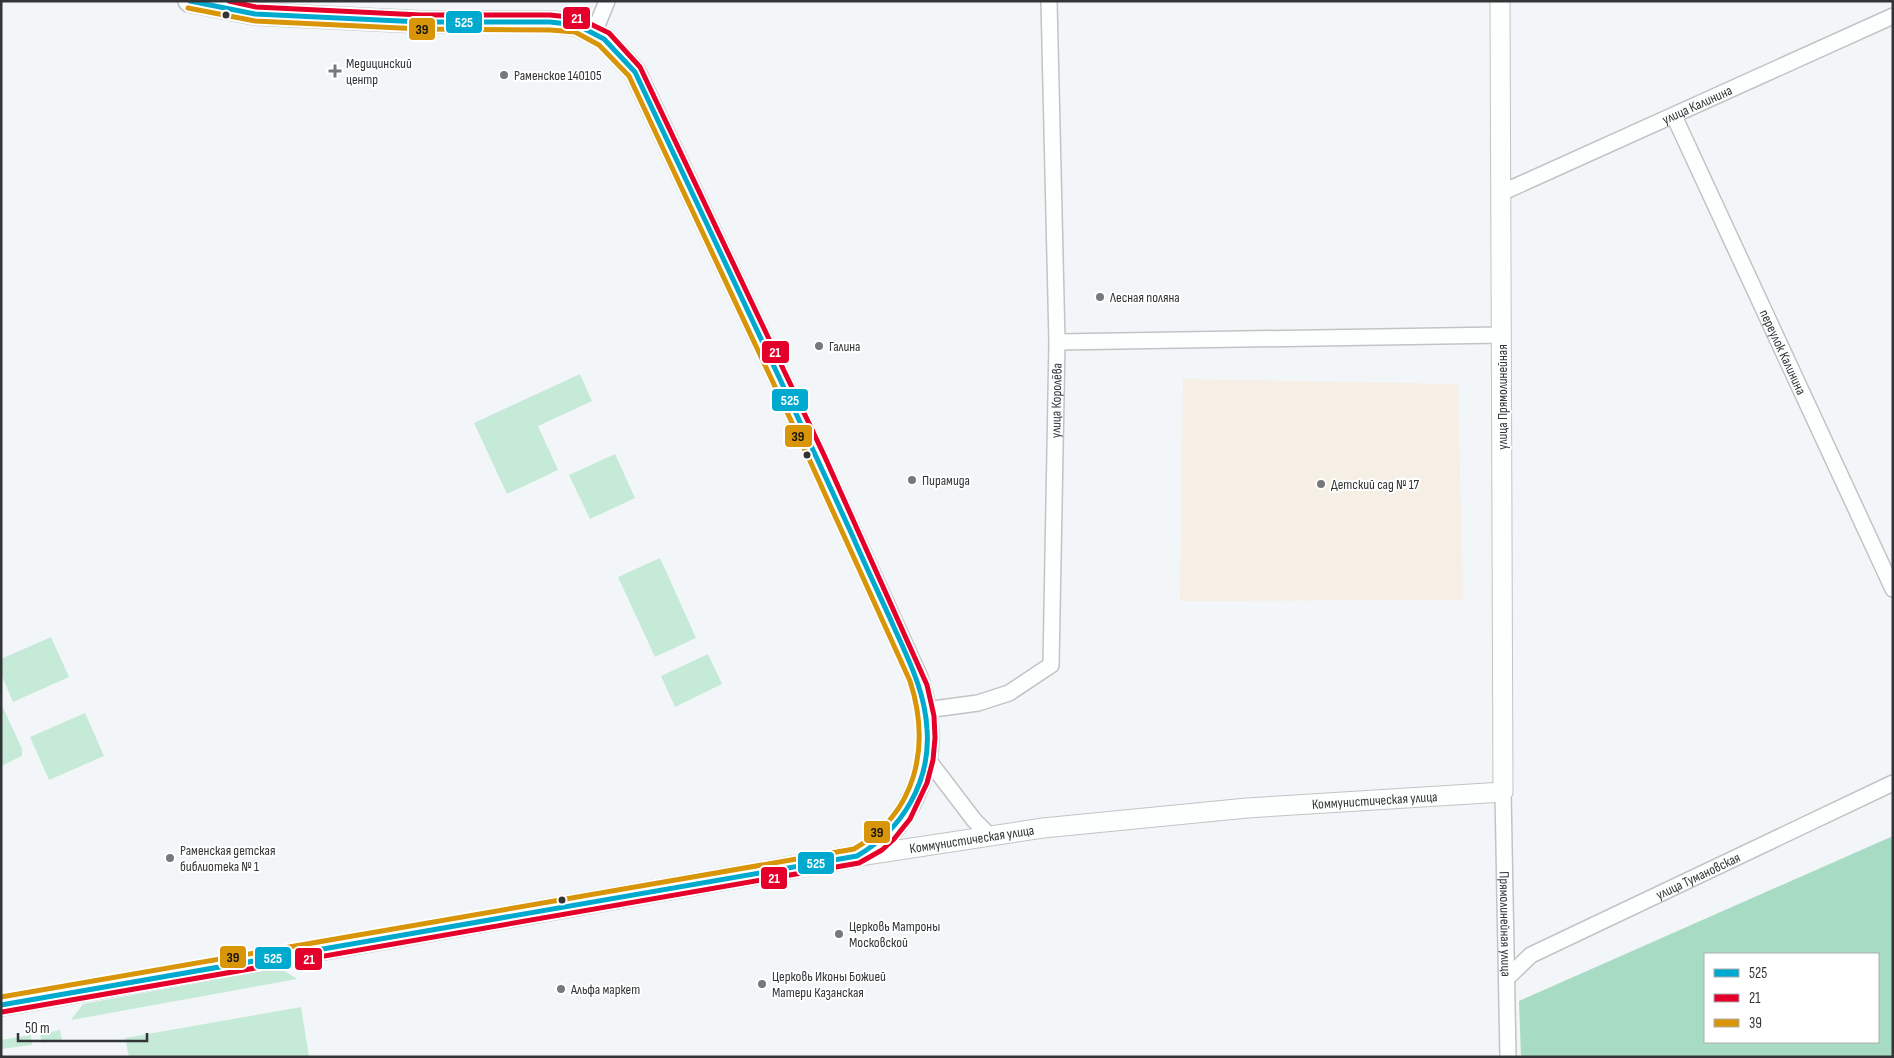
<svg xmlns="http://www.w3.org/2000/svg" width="1894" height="1058" font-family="'Sofia Sans Condensed',sans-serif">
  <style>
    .education { fill: #f5efe5 }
    .green { fill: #c6ead8 }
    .forest { fill: #a8dbc4; fill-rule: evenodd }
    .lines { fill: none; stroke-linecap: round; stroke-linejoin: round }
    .minor-casing { stroke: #c2c3c5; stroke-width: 18 }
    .tertiary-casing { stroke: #c2c3c5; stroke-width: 21 }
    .secondary-casing { stroke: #c2c3c5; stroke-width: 24 }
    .minor { stroke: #fdfefe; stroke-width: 15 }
    .tertiary { stroke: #fdfefe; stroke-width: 19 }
    .secondary { stroke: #fdfefe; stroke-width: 21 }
    .bus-1-casing { stroke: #fff; stroke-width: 9 }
    .bus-2-casing { stroke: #fff; stroke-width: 9 }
    .bus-3-casing { stroke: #fff; stroke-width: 9 }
    .bus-1 { stroke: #00a9ce; stroke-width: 5 }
    .bus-2 { stroke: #e4002b; stroke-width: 5 }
    .bus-3 { stroke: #d99508; stroke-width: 5 }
    .bus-dot { fill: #323436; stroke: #fff; stroke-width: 2 }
    .poi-dot { fill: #76787a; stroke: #fff; stroke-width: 2 }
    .labels { text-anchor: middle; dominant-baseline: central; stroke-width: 4; stroke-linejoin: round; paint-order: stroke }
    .poi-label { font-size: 14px; fill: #323436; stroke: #fff; text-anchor: start }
    .street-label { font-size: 14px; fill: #323436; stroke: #fff }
    .line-badge { stroke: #fff; stroke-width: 2 }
    .badge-label { font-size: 14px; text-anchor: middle; font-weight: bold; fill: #fff }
    .pale-badge-label { font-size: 14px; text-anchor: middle; font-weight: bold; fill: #111 }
  </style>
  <rect width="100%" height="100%" fill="#f3f6f8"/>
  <path class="education" d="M1183 379 1458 384 1463 600 1180 601Z"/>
  <path class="green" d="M580 374 592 401 538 426 558 470 507 494 474 423Z
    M615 454 635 498 590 519 569 475Z
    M660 558 696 638 655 657 618 577Z
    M51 637 69 677 13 702 1 674V659Z
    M708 654 722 684 675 707 661 676Z
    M1 703 22 749V756L1 766Z
    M85 713 104 756 49 780 30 737Z
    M280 968 297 979 71 1020 83 1004Z
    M301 1007 309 1057H129L125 1038Z
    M60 1030 62 1040 42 1043 40 1034Z
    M31 1035 32 1045 1 1049V1040Z"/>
  <path class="forest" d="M1893 836V1057H1521L1519 1001ZM1705 954H1878V1042H1705Z"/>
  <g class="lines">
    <g class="minor-casing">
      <g id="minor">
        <path d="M594 33 607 1"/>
        <path id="s1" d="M1674 116 1893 589"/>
        <path id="s2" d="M1501 193 1893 16"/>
        <path d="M1057 342 1502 335"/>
        <path id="s3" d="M926 710 978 703 1009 693 1051 665 1057 342 1049 1"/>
        <path d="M926 757 974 820 990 836"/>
        <path id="s4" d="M1503 792 1508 1057"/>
        <path id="s5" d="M1507 978 1531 955 1893 783"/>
      </g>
    </g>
    <g class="tertiary-casing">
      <g id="tertiary">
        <path id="s6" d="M859 856 1043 828 1247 808 1503 792 1500 1"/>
      </g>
    </g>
    <g class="secondary-casing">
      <path id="secondary" d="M1 1005 857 856C864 852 873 847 880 842 903 823 921 787 926 758 931 734 925 701 917 678L817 458 635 72 604 39 577 25 550 22H421L255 14 189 1"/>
    </g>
    <use href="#minor" class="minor"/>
    <use href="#tertiary" class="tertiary"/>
    <use href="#secondary" class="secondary"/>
    <g class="bus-1-casing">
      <path id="bus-1" d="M1 1005 857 856C902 830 931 782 927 729 925 691 908 659 893 625 880 596 866 567 853 537 782 381 708 227 635 72L604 39 577 25 550 22H421L255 14 190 1"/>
    </g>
    <g class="bus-2-casing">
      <path id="bus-2" d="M2 1012 859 863 882 850 894 839 910 819 927 783 933 760 935 738 934 716 927 685 824 455 640 67 609 33 578 18 550 15H421L256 7 229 1"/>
    </g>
    <g class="bus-3-casing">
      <path id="bus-3" d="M1 997 854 849C917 813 931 746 910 681L810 461 629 76 599 45 575 32 550 30 421 29 255 21 188 8"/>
    </g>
    <use href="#bus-1" class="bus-1"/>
    <use href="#bus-2" class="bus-2"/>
    <use href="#bus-3" class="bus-3"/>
  </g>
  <g class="bus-dot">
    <circle cx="226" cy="15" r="4.5"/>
    <circle cx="807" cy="455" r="4.5"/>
    <circle cx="562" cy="900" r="4.5"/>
  </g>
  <g class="poi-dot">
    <path d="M332.5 63.5h5v5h5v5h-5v5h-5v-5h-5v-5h5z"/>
    <circle cx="504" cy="75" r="5"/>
    <circle cx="1100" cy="297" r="5"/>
    <circle cx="819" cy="346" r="5"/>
    <circle cx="912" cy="480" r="5"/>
    <circle cx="1321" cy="484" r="5"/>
    <circle cx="170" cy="858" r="5"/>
    <circle cx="839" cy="934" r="5"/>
    <circle cx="762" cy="984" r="5"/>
    <circle cx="561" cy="989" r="5"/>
  </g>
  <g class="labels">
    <g class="poi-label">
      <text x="346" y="63">Медицинский<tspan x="346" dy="16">центр</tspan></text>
      <text x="514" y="75">Раменское 140105</text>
      <text x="1110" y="297">Лесная поляна</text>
      <text x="829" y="346">Галина</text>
      <text x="922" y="480">Пирамида</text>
      <text x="1331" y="484">Детский сад № 17</text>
      <text x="180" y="850">Раменская детская<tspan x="180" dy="16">библиотека № 1</tspan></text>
      <text x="849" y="926">Церковь Матроны<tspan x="849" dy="16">Московской</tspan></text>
      <text x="772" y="976">Церковь Иконы Божией<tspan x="772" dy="16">Матери Казанская</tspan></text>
      <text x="571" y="989">Альфа маркет</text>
    </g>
    <g class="street-label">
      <text stroke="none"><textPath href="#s2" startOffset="215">улица Калинина</textPath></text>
      <text stroke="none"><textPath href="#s1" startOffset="260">переулок Калинина</textPath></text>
      <text transform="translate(1502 397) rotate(-90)">улица Прямолинейная</text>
      <text stroke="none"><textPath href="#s3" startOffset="400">улица Королёва</textPath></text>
      <text stroke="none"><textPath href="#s6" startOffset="519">Коммунистическая улица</textPath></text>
      <text stroke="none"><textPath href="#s6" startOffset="114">Коммунистическая улица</textPath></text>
      <text stroke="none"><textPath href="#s5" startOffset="218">улица Тумановская</textPath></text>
      <text stroke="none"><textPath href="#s4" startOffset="132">Прямолинейная улица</textPath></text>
    </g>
  </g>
  <g class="line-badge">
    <rect x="562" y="6" width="29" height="24" rx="5" fill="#e4002b"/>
    <rect x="445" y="10" width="38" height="24" rx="5" fill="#00a9ce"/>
    <rect x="408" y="17" width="28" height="24" rx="5" fill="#d99508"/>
    <rect x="761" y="340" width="29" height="24" rx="5" fill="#e4002b"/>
    <rect x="771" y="388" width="38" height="24" rx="5" fill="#00a9ce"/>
    <rect x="784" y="424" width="29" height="24" rx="5" fill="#d99508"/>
    <rect x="863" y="820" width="28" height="24" rx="5" fill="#d99508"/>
    <rect x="797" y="851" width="38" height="24" rx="5" fill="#00a9ce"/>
    <rect x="760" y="866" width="28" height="24" rx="5" fill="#e4002b"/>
    <rect x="219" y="945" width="28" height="24" rx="5" fill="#d99508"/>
    <rect x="254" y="946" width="38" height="24" rx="5" fill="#00a9ce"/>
    <rect x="294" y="947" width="29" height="24" rx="5" fill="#e4002b"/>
  </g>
  <g class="badge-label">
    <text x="577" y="23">21</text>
    <text x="464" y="27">525</text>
    <text x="775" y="357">21</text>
    <text x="790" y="405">525</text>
    <text x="816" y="868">525</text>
    <text x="774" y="883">21</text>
    <text x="273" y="963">525</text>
    <text x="309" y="964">21</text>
  </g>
  <g class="pale-badge-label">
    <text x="422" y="34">39</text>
    <text x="798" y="441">39</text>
    <text x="877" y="837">39</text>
    <text x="233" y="962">39</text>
  </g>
  <rect width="1894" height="1058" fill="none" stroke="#323436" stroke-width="5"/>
  <rect x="1704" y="953" width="175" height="90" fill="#ffffff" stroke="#adaeaf"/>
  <rect x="1714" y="969" width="25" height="8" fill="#00a9ce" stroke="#adaeaf"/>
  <text x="1749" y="978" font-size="15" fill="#323436">525</text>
  <rect x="1714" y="994" width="25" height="8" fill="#e4002b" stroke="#adaeaf"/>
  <text x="1749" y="1003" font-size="15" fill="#323436">21</text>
  <rect x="1714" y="1019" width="25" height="8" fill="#d99508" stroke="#adaeaf"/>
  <text x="1749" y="1028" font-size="15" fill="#323436">39</text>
  <path d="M18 1033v8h129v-8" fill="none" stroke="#323436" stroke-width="2.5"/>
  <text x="25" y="1033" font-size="15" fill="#323436" stroke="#ffffff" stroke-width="4" paint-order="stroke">50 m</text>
</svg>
